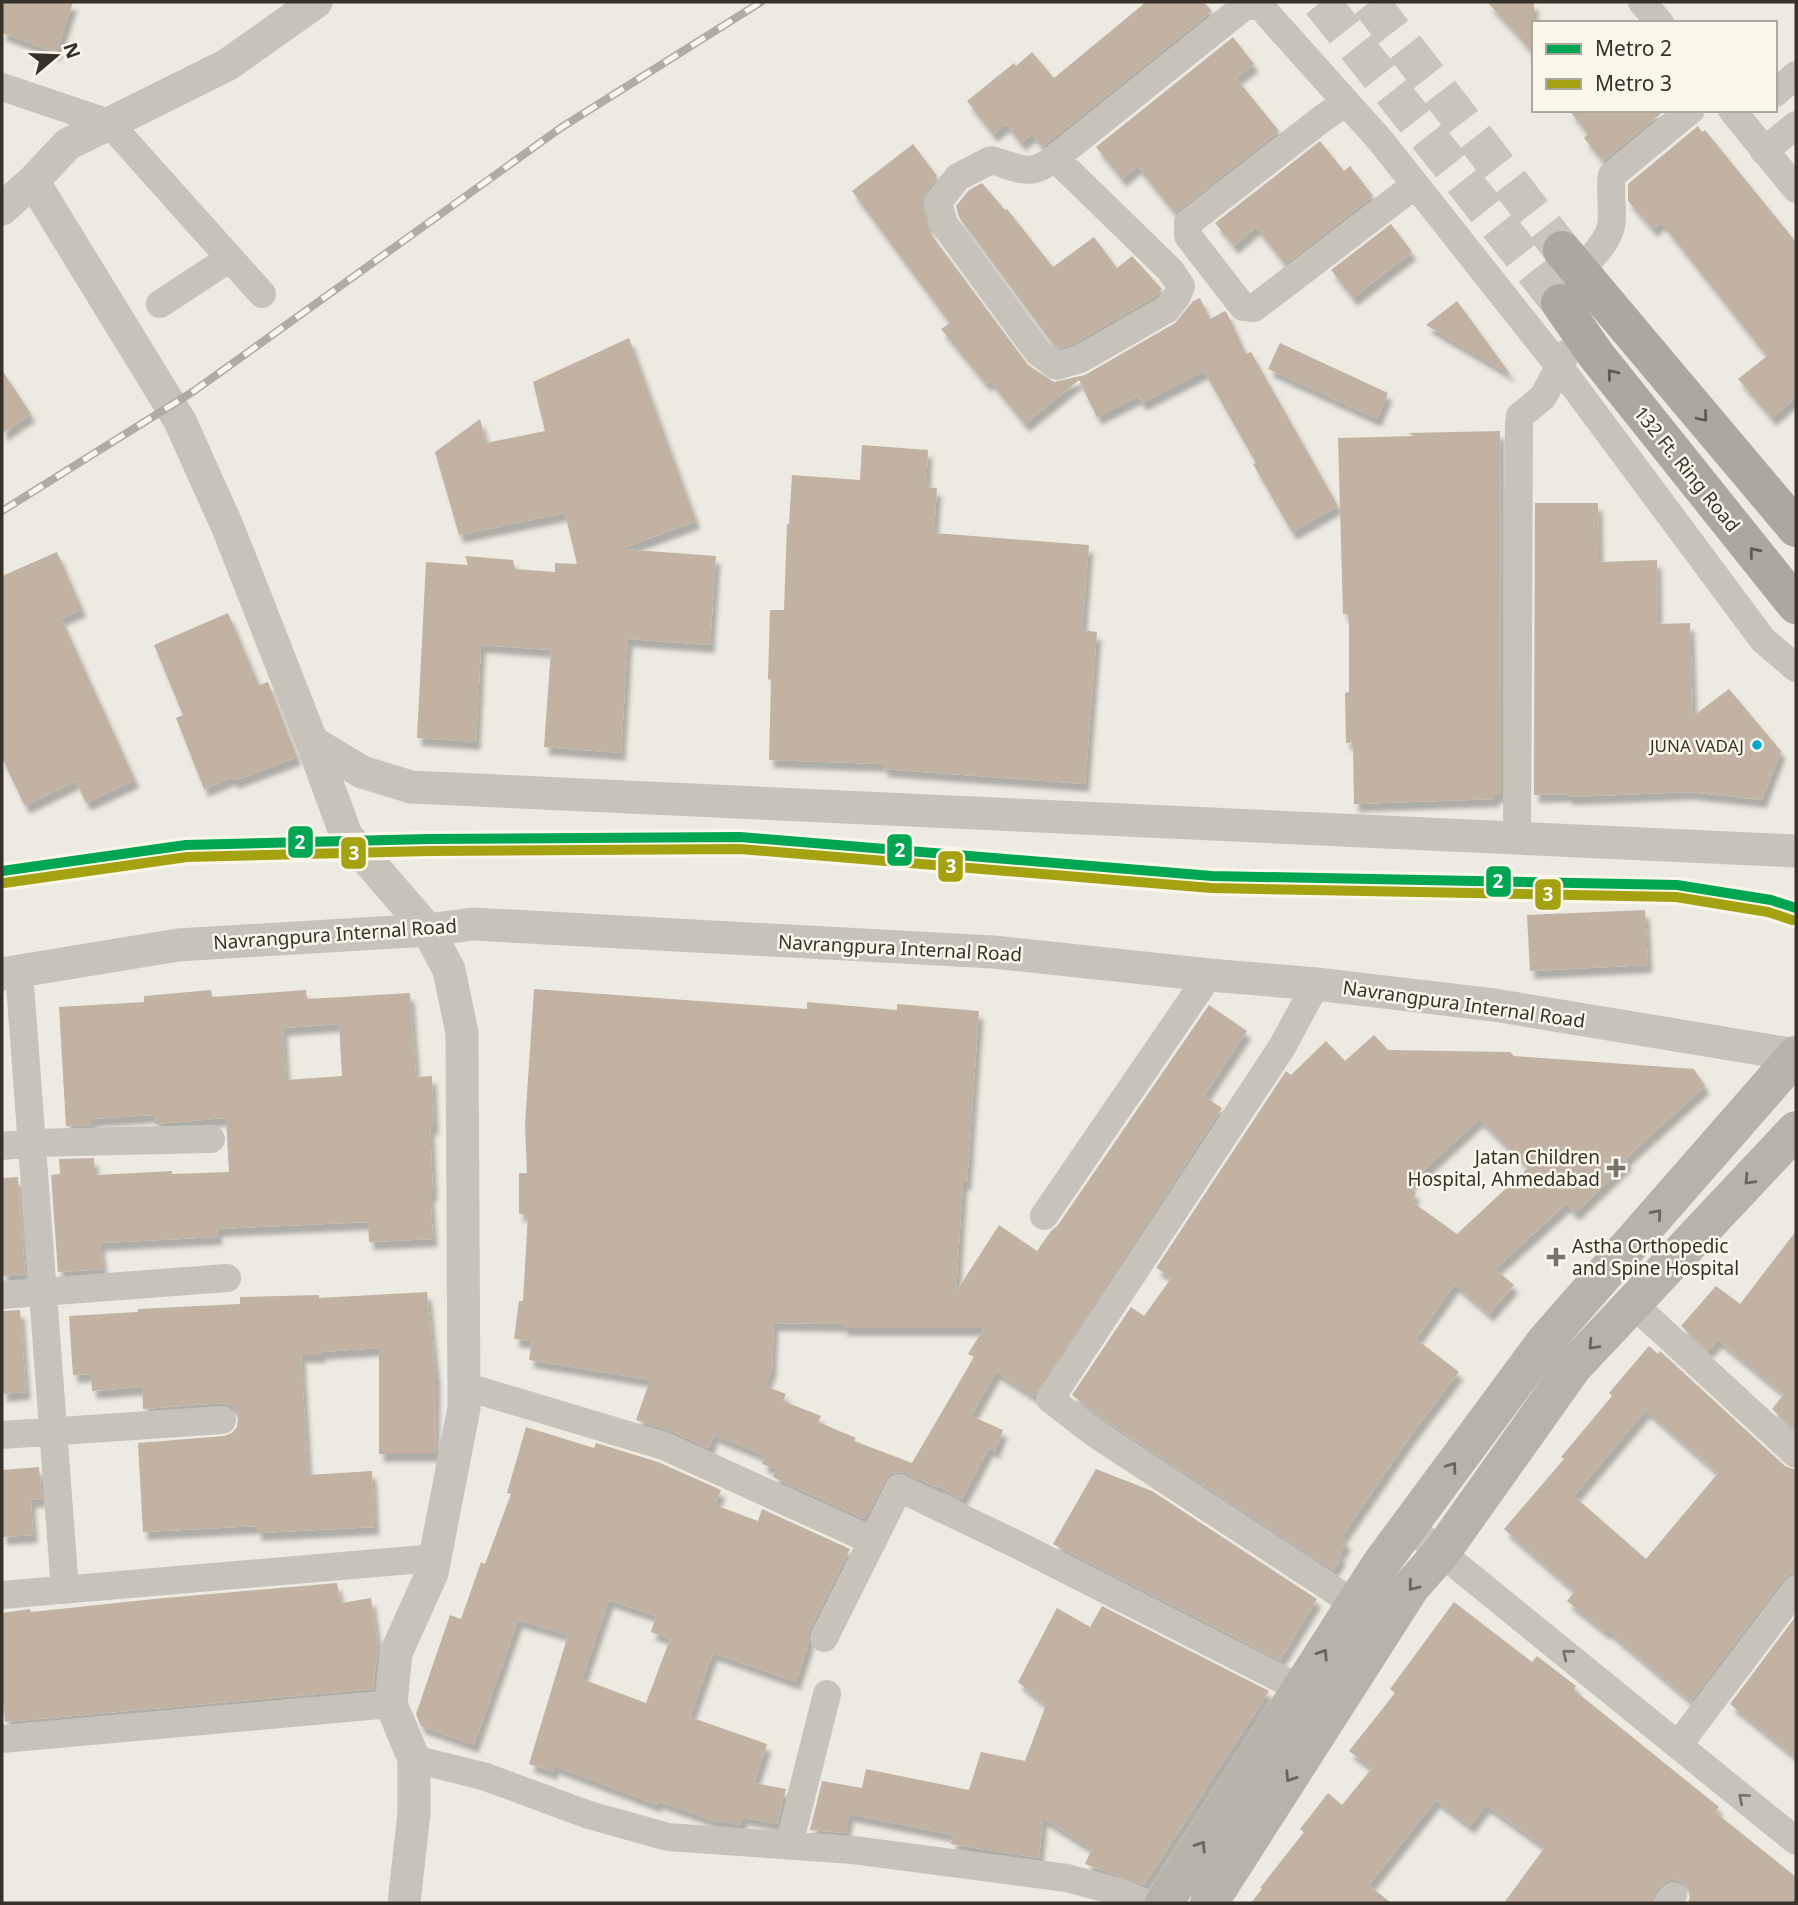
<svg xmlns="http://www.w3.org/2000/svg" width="1798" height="1905" font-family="'Noto Sans',sans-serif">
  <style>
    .building { fill: #c1b2a3; fill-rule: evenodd; filter: url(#shadow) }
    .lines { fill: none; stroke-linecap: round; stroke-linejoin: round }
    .primary-tunnel { stroke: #c9c5bd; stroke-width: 38; stroke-dasharray: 38 19; stroke-linecap: butt }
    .minor { stroke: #c7c3bb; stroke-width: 28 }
    .tertiary { stroke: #c7c3bb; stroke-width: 33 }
    .secondary { stroke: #b7b3ab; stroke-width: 38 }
    .primary { stroke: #aca7a0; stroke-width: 38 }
    .rail-casing { stroke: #afaba5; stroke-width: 8 }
    .rail { stroke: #faf6ea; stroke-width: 5; stroke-dasharray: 16; stroke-linecap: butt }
    .metro-1-casing { stroke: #faf6ea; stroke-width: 16 }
    .metro-2-casing { stroke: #faf6ea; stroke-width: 16 }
    .metro-1 { stroke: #00a651; stroke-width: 10 }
    .metro-2 { stroke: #a5a212; stroke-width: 10 }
    .oneway { stroke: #615a53 }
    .oneway2 { stroke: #6b655d }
    .oneway3 { stroke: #78736b }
    .bus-dot { fill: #00a9ce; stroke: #faf6ea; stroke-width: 2.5 }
    .poi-dot { fill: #77726a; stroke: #faf6ea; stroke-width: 2.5 }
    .labels { text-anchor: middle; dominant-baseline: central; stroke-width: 5; stroke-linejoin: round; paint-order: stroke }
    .bus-label { font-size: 17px; fill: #383129; stroke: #faf6ea; text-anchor: end }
    .street-label { font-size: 19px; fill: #383129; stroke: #faf6ea }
    .poi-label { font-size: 19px; fill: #383129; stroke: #faf6ea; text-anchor: end }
    .line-badge { stroke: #faf6ea; stroke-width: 2.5 }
    .badge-label { font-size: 19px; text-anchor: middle; font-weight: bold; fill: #fff }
  </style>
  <defs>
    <filter id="shadow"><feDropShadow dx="4.5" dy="8" stdDeviation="2" flood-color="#0004"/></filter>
  </defs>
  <rect width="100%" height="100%" fill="#edeae2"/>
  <path class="building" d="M2 2H73L56 53 2 33Z
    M1146 2H1204L1212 11 1042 147 1032 134 1021 143 1006 124 993 134 967 101 1014 63 1016 66 1032 52 1054 78Z
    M1487 2H1534V55L1517 34Z
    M1233 37 1254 64 1236 78 1279 131 1175 213 1137 166 1122 179 1096 147Z
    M1569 110H1665L1603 161 1584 138 1588 134Z
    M1698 126 1702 132 1705 130 1796 242V397L1772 418 1738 379 1767 356 1661 222 1653 229 1628 201V184Z
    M1320 141 1344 171 1350 166 1373 196 1285 264 1256 227 1234 246 1215 223Z
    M913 144 937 176 922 199 930 233 1028 365 1054 382 1085 375 1175 323 1193 301 1200 298 1210 319 1225 311 1227 313 1246 354 1251 352 1338 506 1292 532 1253 464 1256 463 1204 371 1142 403 1138 396 1097 417 1079 380 1025 424 990 381 986 384 941 329 950 323 852 191Z
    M982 183 1005 210 1007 209 1053 267 1094 237 1117 268 1132 256 1162 289 1156 296 1073 344 1060 348 1050 340 959 217 956 206 969 190Z
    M1391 224 1412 252 1353 298 1331 270Z
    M1457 301 1511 375 1426 325Z
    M629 338 696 521 621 549 716 556 710 645 628 639 621 753 544 747 551 650 481 645 476 742 417 738 426 562 468 565 465 556 513 560 515 569 555 572V563L577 564 565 513 459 535 435 452 480 419 486 443 545 431 533 382Z
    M1280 343 1388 393 1377 419 1268 369Z
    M2 370 31 414 2 434Z
    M1500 431 1501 795H1495V799L1354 804 1353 742 1346 743 1345 693 1349 692V614H1343L1338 438 1414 436 1408 433Z
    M862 445 928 450 926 487 937 488 934 533 1089 545 1082 630 1097 632 1085 784 883 769V764L769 760 771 680 768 679 770 610H784L787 524H789L792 475 860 480Z
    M1535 503H1598L1599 560 1601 562 1657 560 1658 624 1690 623 1693 716 1729 689 1781 751 1762 800 1690 792 1568 797V794L1534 795Z
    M57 552 82 609 61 618 135 780 86 803 76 781 25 806 2 758V576Z
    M228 613 259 685 268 682 297 757 234 781 232 777 204 789 176 718 183 715 154 645Z
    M1645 910 1648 965 1530 971 1527 915Z
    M534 989 807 1009V1002L897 1010V1004L979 1011 967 1182H963L956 1292 999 1225 1037 1251 1051 1231 1058 1225 1209 1005 1247 1031 1204 1096 1222 1108 1034 1396 996 1372 971 1416 1003 1430 995 1451 989 1448 962 1499 939 1486 938 1488 906 1473 897 1472 890 1474 885 1480 865 1519 773 1477 776 1469 762 1464 765 1456 714 1435 709 1448 671 1431 636 1420 650 1380 529 1360 532 1341 514 1339 519 1301H523L528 1214H519V1173H527L525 1125ZM774 1323 843 1324V1328H984L968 1354 974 1357 912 1463 854 1441 856 1438 818 1422 821 1416 783 1401 786 1394 765 1386 772 1369Z
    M211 990 212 997 306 990 307 999 410 993 416 1077 432 1076 434 1127H430L433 1193 430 1194 433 1239 369 1242 368 1222 217 1229 218 1237 100 1243 103 1269 58 1272 51 1175 60 1174 59 1159 94 1158 95 1175 172 1171V1174L229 1172 226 1118 155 1124 154 1115 91 1119V1125L66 1126 59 1007 144 1002V996ZM339 1024 342 1076 286 1080 283 1028Z
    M1374 1035 1388 1050 1510 1052 1514 1056 1694 1069 1705 1086 1625 1159 1628 1162 1575 1213 1566 1204 1495 1269 1514 1285 1489 1314 1455 1284 1416 1339 1459 1372 1411 1435 1341 1538 1347 1542 1339 1554 1342 1556 1333 1570 1104 1419 1072 1395 1131 1307 1144 1316 1172 1277 1156 1268 1286 1071 1291 1075 1326 1041 1345 1061ZM1479 1119 1529 1167 1457 1234 1411 1201 1416 1193 1407 1186Z
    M18 1177 25 1274 2 1276V1178Z
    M1796 1231V1432L1772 1409 1784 1394 1718 1340 1708 1351 1681 1326 1716 1286 1740 1304Z
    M427 1292 436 1378 435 1454H379V1348L321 1352V1355H301L308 1475 372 1471 375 1527 257 1533V1526L143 1532 138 1443 224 1436 232 1433 237 1427 238 1418 236 1411 230 1405 221 1403 143 1409 142 1387 92 1391 91 1374 73 1375 69 1316 138 1312V1309L240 1304V1297L319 1295V1298Z
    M20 1310 26 1392 2 1394V1311Z
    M1649 1346 1658 1354 1660 1351 1785 1466 1796 1470V1573L1789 1574 1783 1579 1691 1701 1607 1630 1606 1632 1567 1601 1575 1591 1504 1529 1564 1459 1561 1457 1612 1396 1609 1393ZM1646 1410 1718 1473 1646 1559 1574 1496Z
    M526 1427 594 1448 596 1443 658 1462 721 1490 715 1505 758 1521 762 1509 850 1549 809 1631V1643L796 1682 713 1653 690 1717 767 1744 754 1783 786 1789 777 1824 743 1817 740 1825 718 1820 717 1822 658 1801 657 1805 554 1766 553 1772 529 1764 568 1635 518 1620 474 1745 421 1726 416 1714 450 1615 461 1619 481 1562 485 1564 511 1494 507 1493ZM609 1600 656 1616 651 1632 670 1639 646 1703 582 1679Z
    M39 1467 42 1499 31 1500 33 1535 2 1537V1470Z
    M1096 1469 1152 1491 1317 1599 1280 1660 1053 1544Z
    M337 1583 341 1603 371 1598 378 1646 373 1689 5 1722 2 1693V1613L30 1609 31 1612 154 1599Z
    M1454 1602 1532 1662 1537 1656 1576 1686 1574 1690 1719 1807 1715 1812 1796 1877V1894L1789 1903H1688L1690 1897 1688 1889 1682 1882 1674 1879 1666 1881 1660 1886 1654 1894 1652 1903H1504L1545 1847 1486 1805 1470 1826 1436 1800 1369 1885 1391 1903H1251L1262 1889 1260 1888 1304 1832 1300 1829 1328 1793 1342 1805 1372 1768 1349 1751 1395 1693 1390 1689Z
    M1102 1606 1269 1691 1144 1885 1085 1864 1092 1849 1043 1818 1039 1858 951 1844 953 1835 849 1814 846 1833 810 1830 822 1781 862 1788 866 1769 969 1790 981 1752 1025 1761 1046 1705 1018 1682 1057 1608 1090 1627Z
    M1796 1616V1757L1730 1704Z"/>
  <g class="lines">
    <path class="primary-tunnel" d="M1321 2 1560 303
      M1370 2 1562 250"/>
    <path class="minor" d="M1642 2 1660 23
      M2 87 109 123 262 294
      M1775 93 1796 75
      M1346 102 1323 118 1188 223V236L1243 307 1254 308 1415 185
      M1732 110 1796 189
      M1764 151 1796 125
      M1055 158 1170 270 1181 286 1177 296 1167 309 1080 359 1056 366 1038 352 944 224 938 202 958 177 991 160C1019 168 1030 178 1055 158L1246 5 1261 7 1380 140 1559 366 1763 640 1796 668
      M1579 272C1590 258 1607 244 1611 226 1614 210 1609 193 1612 175L1691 110
      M160 304 230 258
      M1517 838 1519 424 1520 416 1543 397 1566 354
      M19 971 65 1590
      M1316 984 1282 1047 1050 1399 1094 1433 1355 1604
      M2 1146 32 1143 211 1139
      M1044 1216 1209 975
      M2 1295 227 1278
      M1633 1304 1796 1454
      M464 1386 664 1446 873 1541
      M2 1435 222 1420
      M1408 1526 1796 1841
      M2 1595 435 1558
      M824 1638 899 1488 1022 1547 1301 1689
      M2 1739 391 1704
      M1679 1744 1796 1589
      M414 1759 483 1776 589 1815 668 1837 853 1850 1067 1878 1122 1893 1145 1903
      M789 1845 827 1694
      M1668 1903 1673 1896"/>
    <path class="tertiary" d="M33 181 180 421 228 528 312 742 346 835 428 930 449 970 462 1033 464 1408 432 1573 396 1653 391 1704 414 1759V1813L404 1903
      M2 209 33 181 68 144 227 65 316 2
      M312 742 362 772 411 787 1796 851
      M2 974 178 945 428 930 473 924 993 952 1209 975 1316 984 1494 1005 1796 1055"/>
    <path class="secondary" d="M1164 1903 1380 1565 1544 1343 1796 1055
      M1209 1903 1411 1587 1441 1553 1573 1367 1796 1130"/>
    <path class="primary" d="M1562 250 1796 528
      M1560 303 1596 355 1796 605"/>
    <g class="rail-casing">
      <path id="rail" d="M2 511 194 391 562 127 761 2"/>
    </g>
    <use href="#rail" class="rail"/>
    <g class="metro-1-casing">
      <path id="metro-1" d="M2 871 186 845 429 839 740 837 1212 876 1677 885 1771 900 1796 908"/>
    </g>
    <g class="metro-2-casing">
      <path id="metro-2" d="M4 883 187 857 429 851 740 849 1211 888 1676 897 1768 912 1792 920"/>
    </g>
    <use href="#metro-1" class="metro-1"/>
    <use href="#metro-2" class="metro-2"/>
  </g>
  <defs><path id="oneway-chevron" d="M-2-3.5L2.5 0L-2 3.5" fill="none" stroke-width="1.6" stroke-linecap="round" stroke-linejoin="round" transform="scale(1.75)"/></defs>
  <g class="oneway">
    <use href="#oneway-chevron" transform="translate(1612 374) rotate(-129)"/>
    <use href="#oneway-chevron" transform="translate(1703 417) rotate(50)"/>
    <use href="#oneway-chevron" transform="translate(1754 552) rotate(-129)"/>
  </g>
  <g class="oneway2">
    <use href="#oneway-chevron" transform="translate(1749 1180) rotate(133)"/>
    <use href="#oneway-chevron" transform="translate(1657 1214) rotate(-49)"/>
    <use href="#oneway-chevron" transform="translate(1593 1345) rotate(133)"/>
    <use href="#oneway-chevron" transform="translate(1452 1467) rotate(-54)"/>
    <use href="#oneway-chevron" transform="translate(1413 1586) rotate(128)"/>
    <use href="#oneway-chevron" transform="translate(1323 1654) rotate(-57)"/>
    <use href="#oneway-chevron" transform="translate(1290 1777) rotate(123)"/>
    <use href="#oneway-chevron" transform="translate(1201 1846) rotate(-57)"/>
  </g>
  <g class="oneway3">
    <use href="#oneway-chevron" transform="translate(1567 1654) rotate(-141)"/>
    <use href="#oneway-chevron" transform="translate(1743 1798) rotate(-140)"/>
  </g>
  <circle class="bus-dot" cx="1757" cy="745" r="6"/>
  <g class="poi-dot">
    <path d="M1612.5 1157.5h7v7h7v7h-7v7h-7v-7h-7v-7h7z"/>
    <path d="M1552.5 1246.5h7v7h7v7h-7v7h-7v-7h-7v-7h7z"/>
  </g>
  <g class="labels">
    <g class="bus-label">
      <text x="1744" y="745">JUNA VADAJ</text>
    </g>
    <g class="street-label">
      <text transform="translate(1687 469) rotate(51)">132 Ft. Ring Road</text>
      <text transform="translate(335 934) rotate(-4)">Navrangpura Internal Road</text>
      <text transform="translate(900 948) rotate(3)">Navrangpura Internal Road</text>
      <text transform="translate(1464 1004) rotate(8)">Navrangpura Internal Road</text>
    </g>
    <g class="poi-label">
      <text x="1600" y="1157">Jatan Children<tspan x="1600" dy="22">Hospital, Ahmedabad</tspan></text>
      <text x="1572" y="1246" text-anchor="start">Astha Orthopedic<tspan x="1572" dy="22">and Spine Hospital</tspan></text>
    </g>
  </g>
  <g class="line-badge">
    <rect x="287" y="825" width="27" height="34" rx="7" fill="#00a651"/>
    <rect x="886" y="833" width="27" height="34" rx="7" fill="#00a651"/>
    <rect x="340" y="836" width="27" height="34" rx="7" fill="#a5a212"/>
    <rect x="937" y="850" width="27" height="33" rx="7" fill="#a5a212"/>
    <rect x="1485" y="865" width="27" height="33" rx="7" fill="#00a651"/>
    <rect x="1534" y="878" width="28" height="33" rx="7" fill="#a5a212"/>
  </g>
  <g class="badge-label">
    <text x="300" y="849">2</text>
    <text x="900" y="857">2</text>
    <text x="354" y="860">3</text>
    <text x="951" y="873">3</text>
    <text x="1498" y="888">2</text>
    <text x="1548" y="901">3</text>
  </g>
  <rect width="1798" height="1905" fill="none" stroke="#383129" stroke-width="7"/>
  <rect x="1532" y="21" width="245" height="91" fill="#faf6ea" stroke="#aca79d" stroke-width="2"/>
  <rect x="1546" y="44" width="35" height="10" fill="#00a651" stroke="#aca79d" stroke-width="2"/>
  <text x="1595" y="56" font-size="21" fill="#383129">Metro 2</text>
  <rect x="1546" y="79" width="35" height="10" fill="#a5a212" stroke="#aca79d" stroke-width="2"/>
  <text x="1595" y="91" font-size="21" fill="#383129">Metro 3</text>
  <g transform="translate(56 56) rotate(71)" stroke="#faf6ea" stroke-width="5" paint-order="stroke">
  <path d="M0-5L12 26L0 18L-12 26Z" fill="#383129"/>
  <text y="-10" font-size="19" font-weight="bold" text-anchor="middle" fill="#383129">N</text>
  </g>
</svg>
